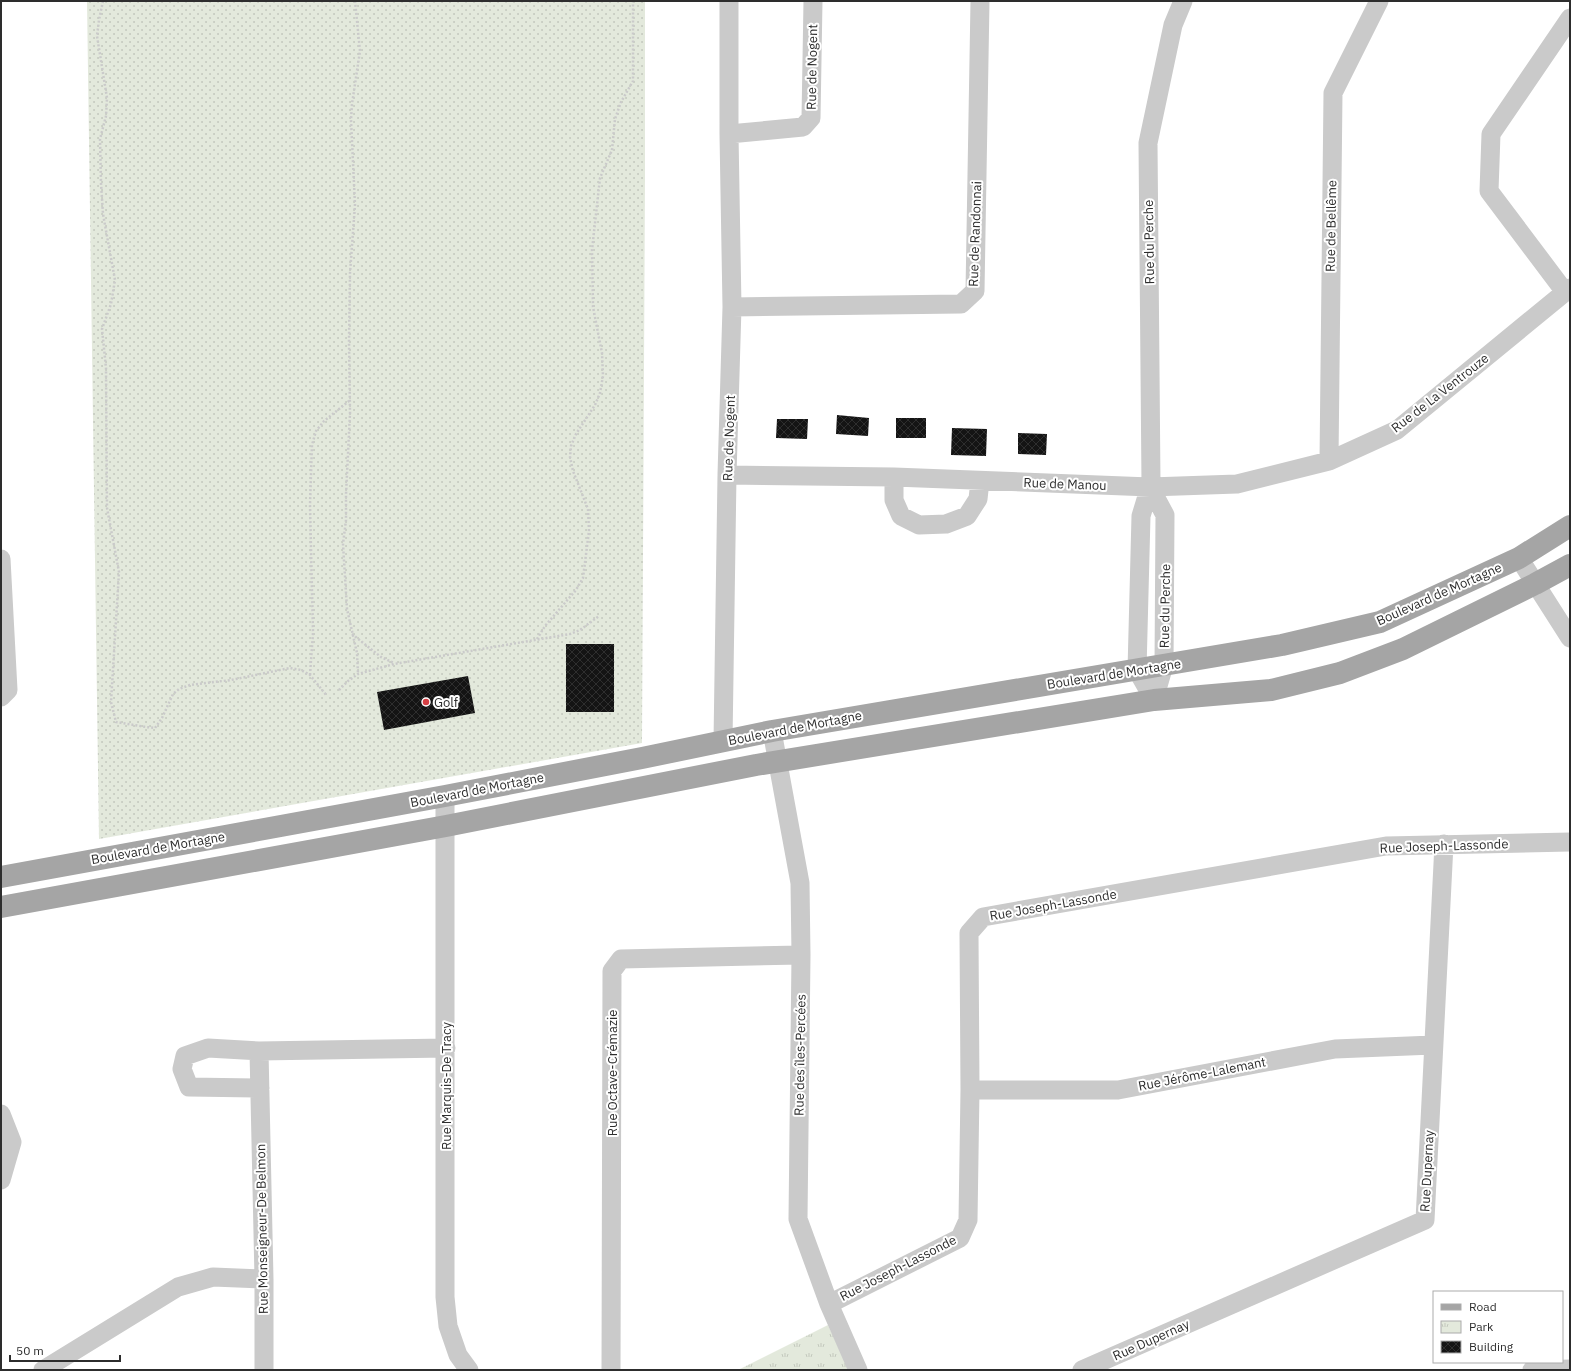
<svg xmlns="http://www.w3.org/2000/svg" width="1571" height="1371" font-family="'IBM Plex Sans',sans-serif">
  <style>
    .grass { fill: url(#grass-dots) }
    .park { fill: url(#park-tufts) }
    .building { fill: url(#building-cross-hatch) }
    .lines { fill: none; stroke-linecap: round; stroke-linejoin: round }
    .path { stroke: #cacaca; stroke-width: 2.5; stroke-dasharray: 2 2; stroke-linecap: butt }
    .minor { stroke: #cacaca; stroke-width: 19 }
    .major { stroke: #a5a5a5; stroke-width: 22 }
    .poi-dot { fill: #d53f44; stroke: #fff; stroke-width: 1.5 }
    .labels { text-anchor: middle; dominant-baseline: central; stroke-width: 4; stroke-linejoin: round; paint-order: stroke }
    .street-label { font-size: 13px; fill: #2d2d2d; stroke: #fff }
    .poi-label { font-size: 13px; fill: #2d2d2d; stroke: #fff; text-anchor: start }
  </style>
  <defs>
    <pattern id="grass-dots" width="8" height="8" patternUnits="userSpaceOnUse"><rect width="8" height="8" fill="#e3e9dc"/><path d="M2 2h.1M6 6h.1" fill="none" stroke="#c3c8bd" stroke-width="1.8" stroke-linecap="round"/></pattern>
    <pattern id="park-tufts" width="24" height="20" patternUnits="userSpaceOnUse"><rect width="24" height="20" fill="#e3e9dc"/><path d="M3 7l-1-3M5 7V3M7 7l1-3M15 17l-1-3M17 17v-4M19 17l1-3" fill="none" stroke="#c3c8bd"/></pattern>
    <pattern id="building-cross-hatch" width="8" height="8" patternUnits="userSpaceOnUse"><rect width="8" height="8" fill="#141414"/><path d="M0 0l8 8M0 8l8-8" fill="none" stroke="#2e2e2e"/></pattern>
  </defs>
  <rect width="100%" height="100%" fill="#fff"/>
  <path class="grass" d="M87 1H645V177L642 743 99 839Z"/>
  <path class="park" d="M828 1325 849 1370H738Z"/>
  <path class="building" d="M837 415 869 418 868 436 836 434Z
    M896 418H926V438H896Z
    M777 419H808L807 439 776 438Z
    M952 428 987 429 986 456 951 455Z
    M1018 433 1047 434 1046 455 1018 454Z
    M566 644H614V712H566Z
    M468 676 475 713 384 730 377 692Z"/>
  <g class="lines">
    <path class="path" d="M103 1 99 20 97 36 107 98 106 116 100 139 101 183 103 214 115 280 111 304 102 329 106 368 107 508 119 572 111 702 116 722 146 727 155 728 162 718 173 694 179 689 190 685 231 680 290 668 301 670 310 675 327 696
      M355 1 360 51 352 104 351 120 355 205 350 273 349 341 350 413 346 495V520L343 544 347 609 357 653 358 674
      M352 634 381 657 394 663
      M537 639 545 626 576 590 583 578 589 531 588 509 573 471 570 457 571 446 576 434 595 405 600 393 603 376 602 353 593 307 592 250 600 178 612 150 615 119 621 102 633 81V1
      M310 675 313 633 310 505 312 445 316 431 324 421 349 401
      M339 690 348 681 358 674 394 664 570 634 580 630 599 616"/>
    <path class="minor" d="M729 134 803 127 811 118 813 1
      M1565 292 1489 191 1491 134 1570 18
      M732 307 961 304 975 291 980 1
      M1329 461 1333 93 1379 1
      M727 475 894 477 1150 487 1237 484 1329 461 1397 430 1570 288
      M894 477V500L901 516 919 525 946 524 967 516 978 499 980 481
      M1150 487 1165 515 1164 665 1154 700
      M1519 558 1570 638
      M1 559 8 690 1 697
      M1154 700 1137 670 1141 516 1151 483 1148 143 1173 25 1183 1
      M772 731 800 883 801 955 798 1219 829 1304 858 1370
      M723 742 727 475 732 307 729 134V1
      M445 796V1297L448 1326 458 1355 469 1370
      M259 1051 208 1048 185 1056 182 1069 189 1087 260 1088
      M970 1090H1118L1335 1049 1433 1045
      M1 1114 12 1142 1 1180
      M829 1304 960 1238 968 1220 970 1090 969 933 983 917 1386 846 1570 842
      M43 1370 178 1287 213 1277 264 1279
      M264 1370V1279L259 1051 446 1048
      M611 1370 612 971 621 959 801 955
      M1082 1370 1425 1220 1444 844
      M1532 1370 1570 1369"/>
    <path class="major" d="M1 877 445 796 642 758 772 731 1282 645 1380 622 1519 558 1570 526
      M1 907 446 826 756 765 1154 700 1271 690 1340 673 1403 649 1535 584 1570 565"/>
  </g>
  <circle class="poi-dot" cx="426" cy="702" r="4"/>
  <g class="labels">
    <g class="street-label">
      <text transform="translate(812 67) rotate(-89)">Rue de Nogent</text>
      <text transform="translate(1331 226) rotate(-89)">Rue de Bellême</text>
      <text transform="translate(975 234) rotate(-88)">Rue de Randonnai</text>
      <text transform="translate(1149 242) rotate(-91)">Rue du Perche</text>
      <text transform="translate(1440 393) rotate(-38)">Rue de La Ventrouze</text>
      <text transform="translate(729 438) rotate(-88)">Rue de Nogent</text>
      <text transform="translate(1065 484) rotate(2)">Rue de Manou</text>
      <text transform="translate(1439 594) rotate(-24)">Boulevard de Mortagne</text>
      <text transform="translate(1165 606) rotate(-89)">Rue du Perche</text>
      <text transform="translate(1114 674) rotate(-9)">Boulevard de Mortagne</text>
      <text transform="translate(795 728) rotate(-11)">Boulevard de Mortagne</text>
      <text transform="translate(477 790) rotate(-11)">Boulevard de Mortagne</text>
      <text transform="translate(1444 846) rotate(-2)">Rue Joseph-Lassonde</text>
      <text transform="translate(158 848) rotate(-10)">Boulevard de Mortagne</text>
      <text transform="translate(1053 905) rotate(-10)">Rue Joseph-Lassonde</text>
      <text transform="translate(800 1055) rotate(-89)">Rue des îles-Percées</text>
      <text transform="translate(612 1073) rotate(-90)">Rue Octave-Crémazie</text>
      <text transform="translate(1202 1074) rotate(-11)">Rue Jérôme-Lalemant</text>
      <text transform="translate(446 1086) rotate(-90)">Rue Marquis-De Tracy</text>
      <text transform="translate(1427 1171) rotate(-87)">Rue Dupernay</text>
      <text transform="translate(262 1229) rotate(-91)">Rue Monseigneur-De Belmon</text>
      <text transform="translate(898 1268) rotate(-27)">Rue Joseph-Lassonde</text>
      <text transform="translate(1151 1340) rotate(-24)">Rue Dupernay</text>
    </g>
    <g class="poi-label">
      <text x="434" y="702">Golf</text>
    </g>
  </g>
  <rect width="1571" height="1371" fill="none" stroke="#2d2d2d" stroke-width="4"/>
  <rect x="1433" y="1291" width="130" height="72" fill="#ffffff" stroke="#ababab"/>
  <rect x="1441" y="1304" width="20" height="6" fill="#a5a5a5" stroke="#ababab"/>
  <text x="1469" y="1311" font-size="12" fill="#2d2d2d">Road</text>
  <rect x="1441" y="1321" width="20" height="12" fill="url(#park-tufts)" stroke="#ababab"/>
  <text x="1469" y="1331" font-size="12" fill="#2d2d2d">Park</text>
  <rect x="1441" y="1341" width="20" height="12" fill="url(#building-cross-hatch)" stroke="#ababab"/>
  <text x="1469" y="1351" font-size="12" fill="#2d2d2d">Building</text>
  <path d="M10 1355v6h110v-6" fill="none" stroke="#2d2d2d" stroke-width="2"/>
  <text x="16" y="1355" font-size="12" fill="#2d2d2d" stroke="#ffffff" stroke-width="3" paint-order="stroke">50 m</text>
</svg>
